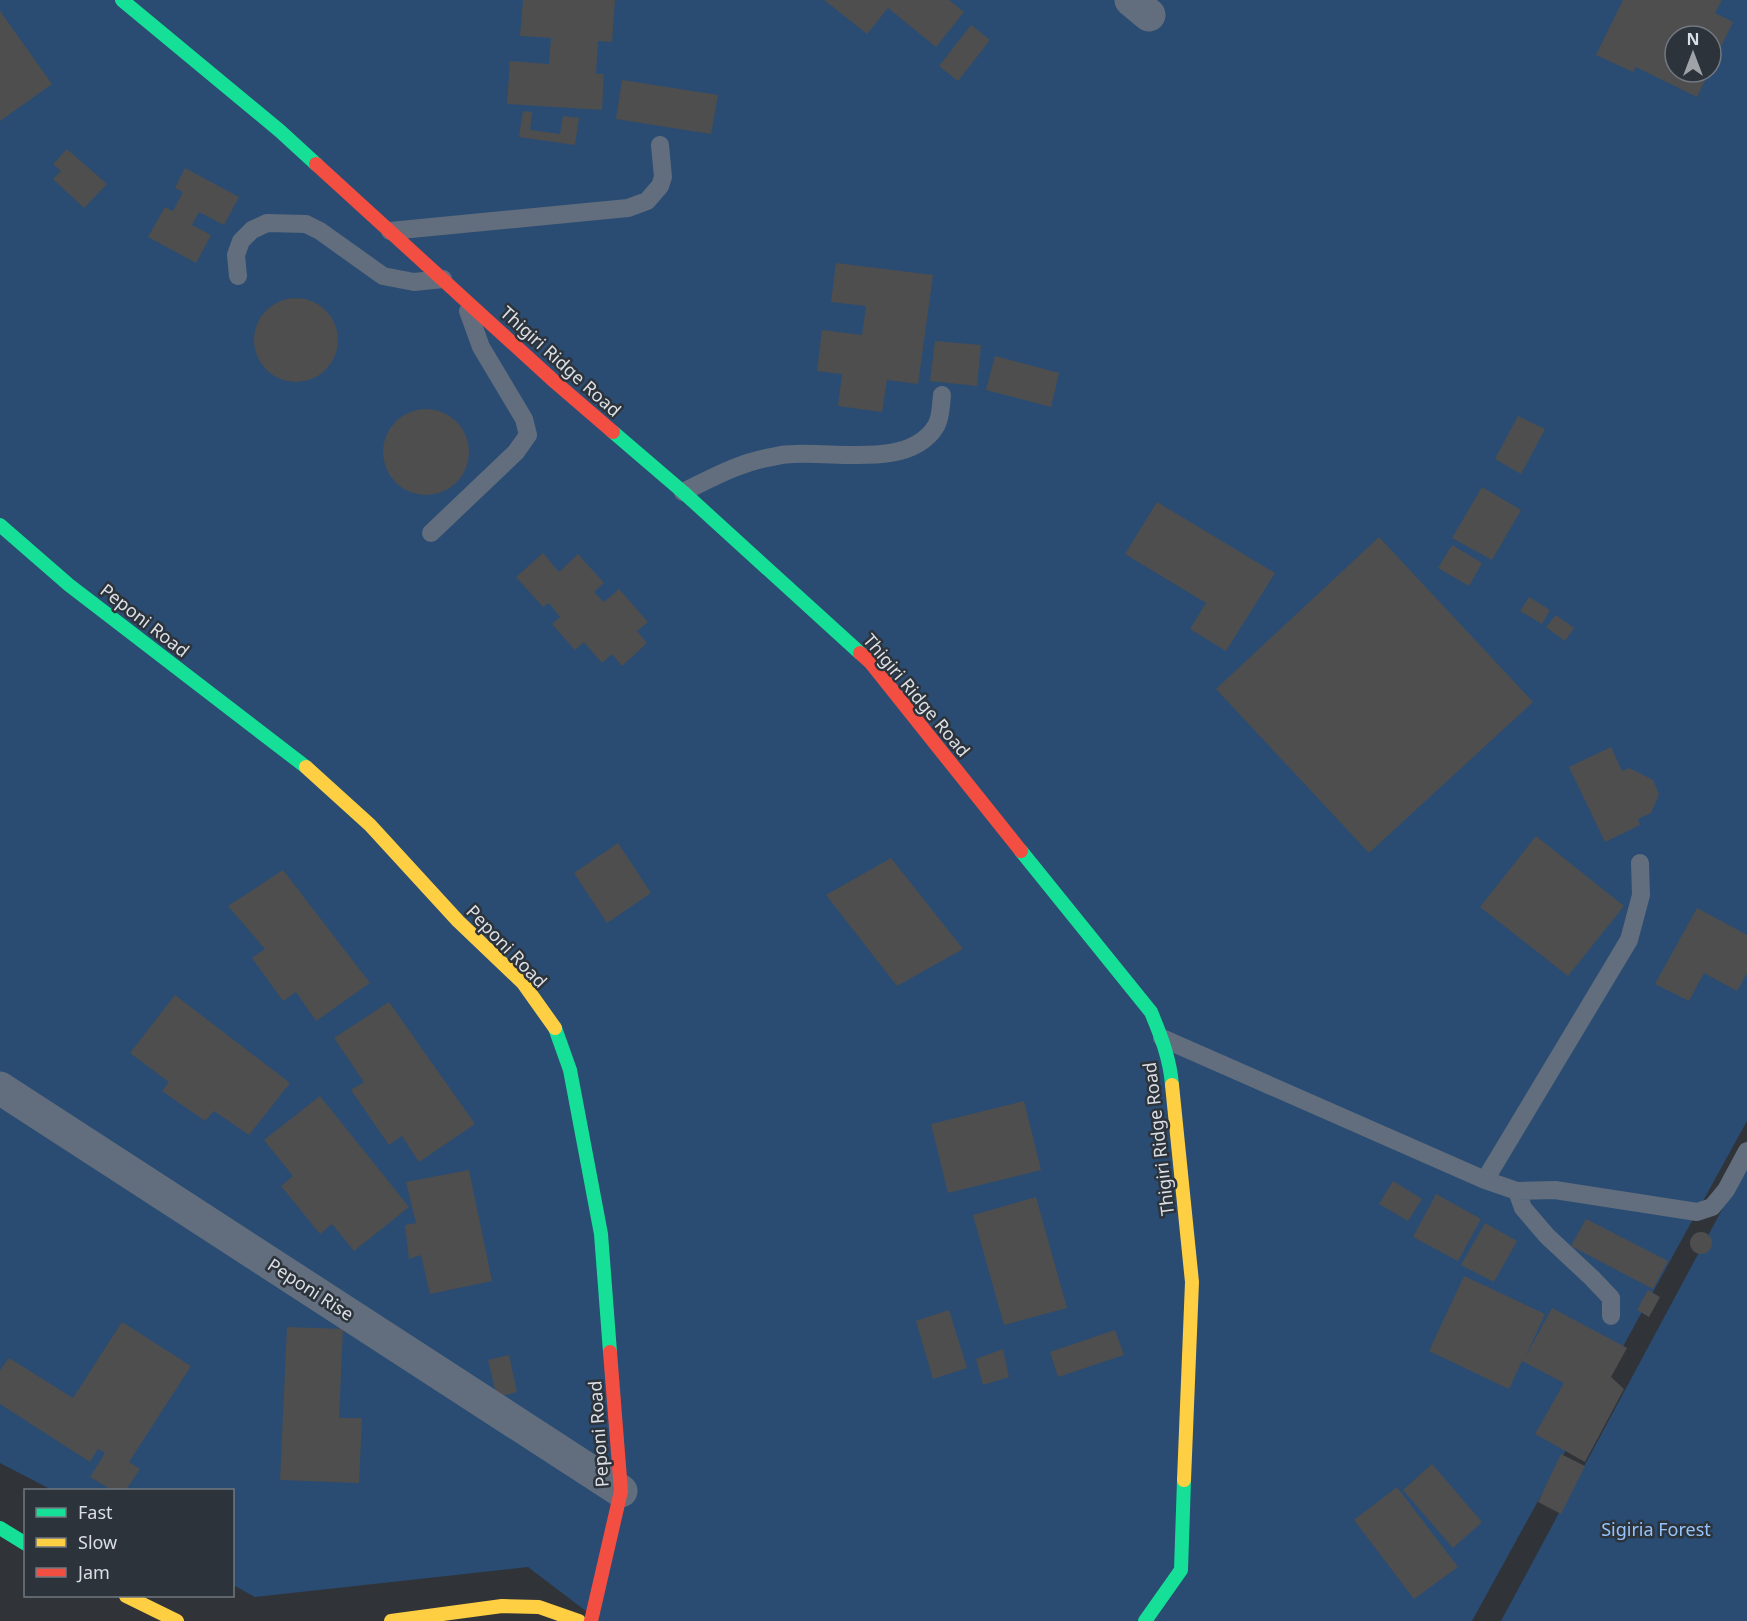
<svg xmlns="http://www.w3.org/2000/svg" width="1747" height="1621" font-family="'Noto Sans',sans-serif">
  <style>
    .green { fill: #2a4c72; fill-rule: evenodd }
    .building { fill: #4e4e4f }
    .lines { fill: none; stroke-linecap: round; stroke-linejoin: round }
    .lane { stroke: #626e7d; stroke-width: 18 }
    .street { stroke: #626e7d; stroke-width: 33 }
    .fast { stroke: #16e098; stroke-width: 14 }
    .slow { stroke: #ffcf43; stroke-width: 14 }
    .jam { stroke: #f24e42; stroke-width: 14 }
    .labels { text-anchor: middle; dominant-baseline: central; stroke-width: 5; stroke-linejoin: round; paint-order: stroke }
    .street-label { font-size: 18px; fill: #dbdfe4; stroke: #2c333b }
    .park-label { font-size: 18px; fill: #95c4fc; stroke: #2c333b }
  </style>
  <rect width="100%" height="100%" fill="#303338"/>
  <path class="green" d="M0 0H1747V1121L1472 1621H599L528 1567 255 1597 233 1585 232 1490H52L0 1463ZM1675 36H1711V72H1675Z
    M1747 1163V1621H1501Z"/>
  <path class="building" d="M523 0H615L612 42 598 41 596 74H604L602 110 507 104 510 61 549 64 551 38 520 36Z
    M824 0H949L964 12 936 47 888 8 867 34Z
    M1623 0H1722L1715 13 1733 22 1711 67V36H1675V72H1709L1697 97 1636 67 1633 72 1596 55Z
    M0 11 52 84 0 121Z
    M971 25 990 40 958 81 939 66Z
    M622 80 718 95 711 134 616 119Z
    M523 111 532 112 530 130 560 134 563 116 579 118 575 145 519 137Z
    M67 149 107 184 84 208 53 179 61 171 53 164Z
    M185 168 239 197 224 225 199 212 192 225 211 235 196 263 148 237 165 207 173 211 183 192 175 188Z
    M836 263 933 275 918 384 887 380 882 412 838 406 842 374 817 371 822 330 862 335 866 306 831 302Z
    M254 340a42 42 0 1 1 84 0a42 42 0 1 1-84 0Z
    M935 341 981 345 977 386 930 381Z
    M995 356 1059 373 1051 407 986 390Z
    M383 452a43 43 0 1 1 86 0a43 43 0 1 1-86 0Z
    M1518 416 1545 429 1521 474 1495 459Z
    M1482 487 1521 510 1492 560 1452 538Z
    M1157 502 1275 573 1226 651 1190 629 1206 603 1125 554Z
    M1379 537 1533 702 1369 853 1216 689Z
    M1452 545 1482 563 1469 586 1438 568Z
    M543 553 559 572 578 554 604 583 594 592 604 602 619 589 648 622 637 631 647 643 622 666 612 654 602 663 584 642 575 650 552 624 560 617 549 603 543 607 516 577Z
    M1529 597 1550 610 1542 624 1520 611Z
    M1556 615 1574 628 1565 641 1546 627Z
    M1611 747 1622 771 1629 768 1653 780 1659 794 1651 813 1638 819 1640 825 1605 842 1569 767Z
    M1536 836 1624 906 1568 976 1480 907Z
    M618 843 651 893 607 923 574 873Z
    M891 858 963 949 897 986 826 895Z
    M283 870 370 983 316 1021 296 992 283 1001 252 958 265 949 228 906Z
    M1697 908 1747 935V973L1737 991 1704 973 1689 1001 1655 984Z
    M175 995 290 1083 249 1135 214 1111 205 1121 162 1091 169 1082 130 1053Z
    M389 1002 475 1124 419 1162 402 1136 389 1145 351 1090 364 1082 334 1038Z
    M320 1096 409 1207 354 1251 332 1224 320 1234 281 1186 293 1176 264 1140Z
    M1024 1101 1041 1170 948 1193 931 1124Z
    M469 1170 492 1281 430 1294 421 1255 409 1259 405 1225 416 1223 406 1182Z
    M1393 1181 1422 1199 1408 1221 1379 1204Z
    M1436 1194 1481 1219 1458 1261 1413 1237Z
    M1036 1197 1067 1308 1004 1325 973 1215Z
    M1586 1219 1668 1261 1653 1289 1571 1246Z
    M1485 1223 1517 1241 1494 1282 1461 1265Z
    M1690 1243a11 11 0 1 1 22 0a11 11 0 1 1-22 0Z
    M1464 1276 1545 1314 1525 1358 1552 1308 1627 1348 1611 1377 1624 1389 1585 1462 1535 1434 1564 1383 1522 1361 1509 1389 1429 1351Z
    M1648 1290 1660 1297 1649 1317 1637 1310Z
    M949 1310 967 1368 933 1379 916 1321Z
    M122 1322 191 1366 129 1462 140 1469 126 1490H112L90 1477 105 1453 98 1449 90 1462 0 1404V1370L9 1358 73 1398Z
    M287 1327 343 1329 339 1418H362L359 1483 280 1480Z
    M1115 1330 1124 1355 1058 1377 1050 1352Z
    M1003 1349 1009 1377 983 1385 976 1359Z
    M509 1355 517 1392 497 1397 488 1360Z
    M1561 1454 1585 1466 1561 1514 1538 1502Z
    M1432 1464 1482 1522 1453 1548 1403 1490Z
    M1397 1487 1458 1567 1414 1599 1354 1520Z"/>
  <g class="lines">
    <path class="lane" d="M390 231 628 208 647 201 660 186 663 177 660 145
      M238 276 236 255 241 241 252 230 267 223 306 224 320 231 383 276 414 282 443 279
      M683 492C712 478 740 462 772 457 779 455 787 454 794 454 836 451 910 469 936 426 941 418 941 404 942 395
      M431 533 516 452 528 435 524 419 481 347 468 311
      M1162 1038 1485 1180 1517 1191 1555 1190 1697 1212 1712 1207 1726 1190 1747 1151
      M1485 1180 1629 940 1641 895 1640 863
      M1517 1191 1523 1208 1547 1236 1592 1278 1611 1298V1316"/>
    <path class="street" d="M1131 0 1149 15
      M0 1088 621 1491"/>
    <path class="fast" d="M122 0 280 131 316 164
      M613 432 683 492 860 653
      M0 525 69 585 306 767
      M1021 851 1151 1012C1161 1036 1170 1059 1172 1085
      M555 1028 570 1070 601 1234 610 1352
      M0 1528 26 1544
      M1145 1621 1181 1570 1184 1480"/>
    <path class="slow" d="M306 767 370 825 458 921 523 983 555 1028
      M1172 1085 1192 1282 1184 1480
      M126 1596 177 1621
      M391 1621 502 1606 539 1607 579 1621"/>
    <path class="jam" d="M316 164 555 382 613 432
      M860 653 870 662 1021 851
      M591 1621 621 1491 610 1352"/>
  </g>
  <g class="labels">
    <g class="street-label">
      <text transform="translate(561 361) rotate(42)">Thigiri Ridge Road</text>
      <text transform="translate(145 620) rotate(38)">Peponi Road</text>
      <text transform="translate(917 695) rotate(50)">Thigiri Ridge Road</text>
      <text transform="translate(507 946) rotate(46)">Peponi Road</text>
      <text transform="translate(1158 1139) rotate(-97)">Thigiri Ridge Road</text>
      <text transform="translate(311 1289) rotate(33)">Peponi Rise</text>
      <text transform="translate(598 1434) rotate(-94)">Peponi Road</text>
    </g>
    <g class="park-label">
      <text x="1656" y="1529">Sigiria Forest</text>
    </g>
  </g>
  <rect x="24" y="1489" width="210" height="108" fill="#2c333b" stroke="#72787f" stroke-width="1.5"/>
  <rect x="36" y="1508" width="30" height="9" fill="#16e098" stroke="#72787f" stroke-width="1.5"/>
  <text x="78" y="1519" font-size="18" fill="#dbdfe4">Fast</text>
  <rect x="36" y="1538" width="30" height="9" fill="#ffcf43" stroke="#72787f" stroke-width="1.5"/>
  <text x="78" y="1549" font-size="18" fill="#dbdfe4">Slow</text>
  <rect x="36" y="1568" width="30" height="9" fill="#f24e42" stroke="#72787f" stroke-width="1.5"/>
  <text x="78" y="1579" font-size="18" fill="#dbdfe4">Jam</text>
  <g transform="translate(1693 54)"><circle r="28" fill="#2c333b" stroke="#72787f" stroke-width="1.5"/>
  <path d="M0-4.5L10 22L0 15L-10 22Z" fill="#9fa3a8"/>
  <text y="-9" font-size="16" font-weight="bold" text-anchor="middle" fill="#dbdfe4">N</text>
  </g>
</svg>
